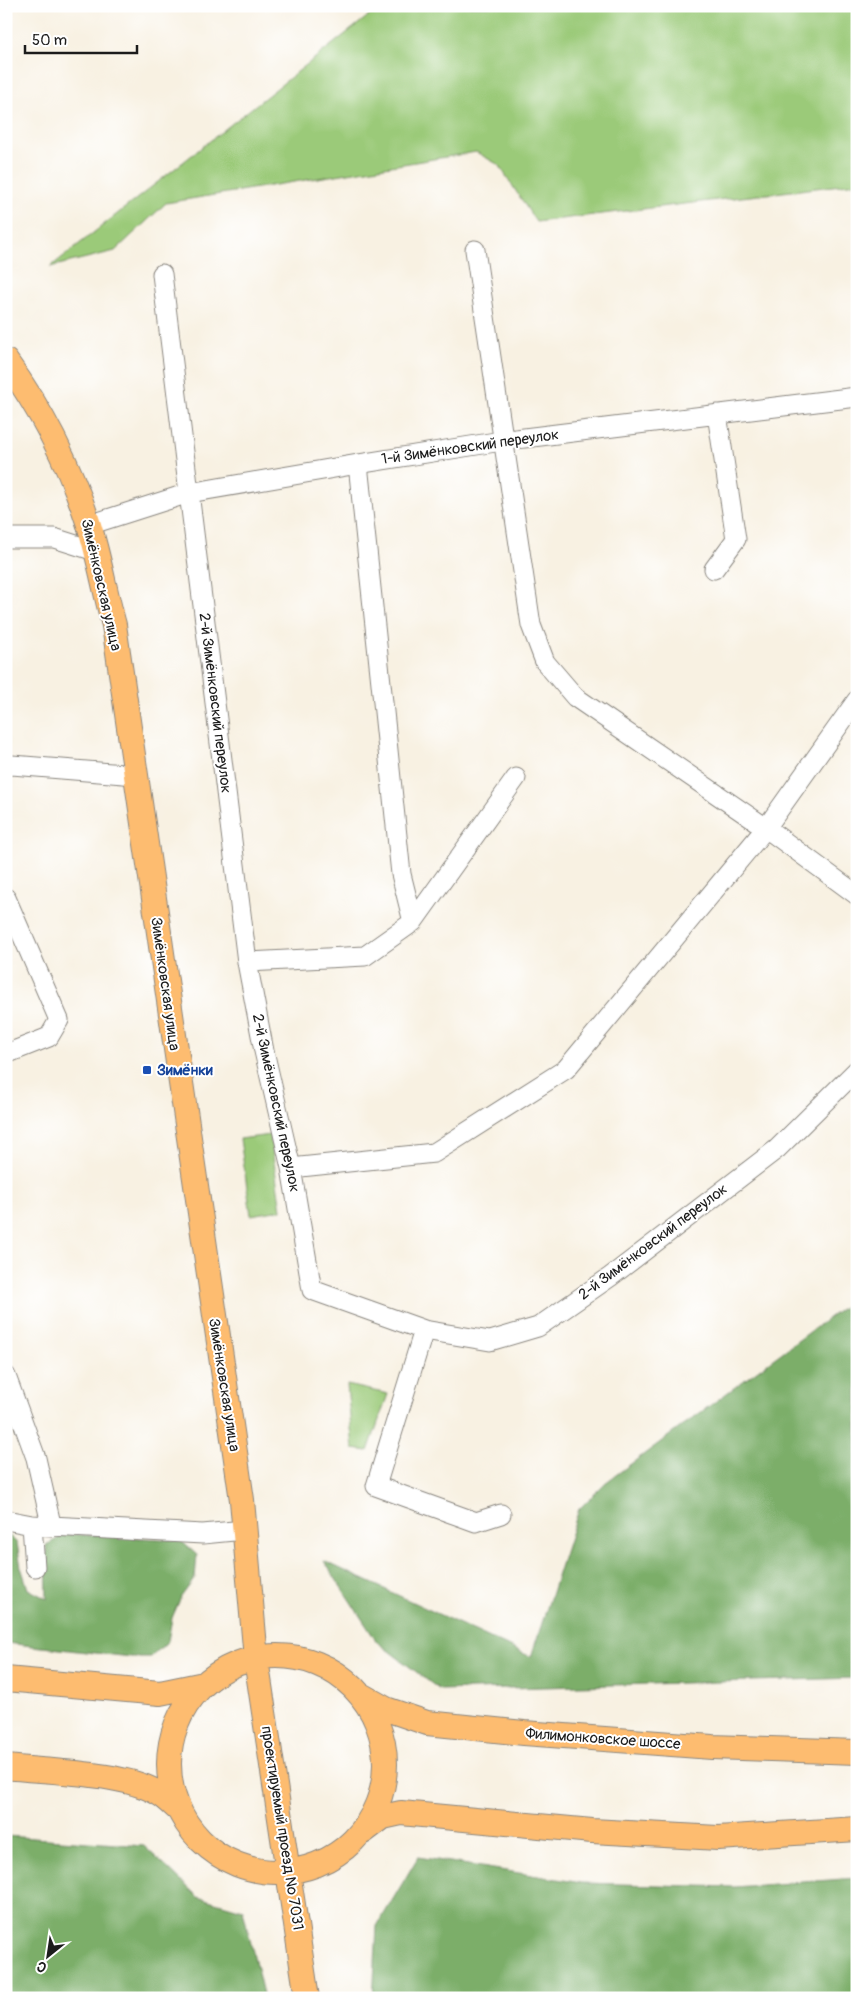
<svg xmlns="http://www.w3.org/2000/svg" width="863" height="2004" font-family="Pangolin,sans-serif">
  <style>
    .green { fill: #9bca79; stroke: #5c734a }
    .forest { fill: #7cae69; stroke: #4c6542 }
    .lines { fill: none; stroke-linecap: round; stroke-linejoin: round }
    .minor-casing { stroke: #8a867f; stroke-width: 21 }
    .major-casing { stroke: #8a867f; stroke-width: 26 }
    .minor { stroke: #fff; stroke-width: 19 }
    .major { stroke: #fdbc70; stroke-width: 24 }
    .transit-dot { fill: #1a4fb4; stroke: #fff; stroke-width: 2 }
    .labels { text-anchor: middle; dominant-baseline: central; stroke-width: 4; stroke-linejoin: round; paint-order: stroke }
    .street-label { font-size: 15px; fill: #1c1c1c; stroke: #fff }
    .transit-label { font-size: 15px; font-weight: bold; fill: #164399; stroke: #fff; text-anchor: start }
  </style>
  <rect width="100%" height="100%" fill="#fff"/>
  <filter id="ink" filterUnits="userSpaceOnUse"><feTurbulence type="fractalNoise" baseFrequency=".02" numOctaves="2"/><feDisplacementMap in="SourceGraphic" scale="10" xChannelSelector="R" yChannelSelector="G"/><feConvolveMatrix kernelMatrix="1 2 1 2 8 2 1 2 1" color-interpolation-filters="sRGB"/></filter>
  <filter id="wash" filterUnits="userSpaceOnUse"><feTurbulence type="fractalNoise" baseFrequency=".0096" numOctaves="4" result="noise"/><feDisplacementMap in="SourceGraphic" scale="20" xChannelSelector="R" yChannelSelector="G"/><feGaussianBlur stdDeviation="1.12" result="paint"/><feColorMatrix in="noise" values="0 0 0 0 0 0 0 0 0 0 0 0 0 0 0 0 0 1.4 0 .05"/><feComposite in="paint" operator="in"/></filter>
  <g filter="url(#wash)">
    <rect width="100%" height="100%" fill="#f8f1e2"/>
    <path class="green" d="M381 6H857V183L536 222 499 165 476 152 166 203 115 251 50 267Z
      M270 1135 281 1210 251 1215 240 1139Z
      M347 1385 388 1394 368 1451 353 1449Z"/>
    <path class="forest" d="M857 1297V1678L440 1690 377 1642 324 1561 531 1657 579 1509 605 1483Z
      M6 1533 17 1543 21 1567 28 1589 47 1599 46 1545 66 1534 180 1540 197 1555 195 1578 181 1597 172 1618 168 1641 151 1657H131L6 1643Z
      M6 1836 144 1846 198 1897 243 1910 264 1998H6Z
      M418 1857 582 1883 734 1887 857 1878V1998H373L377 1926Z"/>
  </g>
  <g filter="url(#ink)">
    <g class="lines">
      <g class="minor-casing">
        <path id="minor" d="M475 250 531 625 545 662 575 697 766 828 857 895
          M162 274 247 962 264 1051 291 1168 312 1290 424 1330 490 1341 538 1327 610 1277 777 1149 857 1070
          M89 525 189 493 358 464 508 440 857 397
          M6 538H54L95 551
          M714 569 736 539 717 414
          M6 766 12 765 136 775
          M6 898 59 1020 49 1037 6 1054
          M413 922 516 778
          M247 962 365 956 413 922 401 874 358 464
          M291 1168 434 1153 566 1069 766 828 857 700
          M424 1330 376 1486 476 1522 501 1514
          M6 1376 36 1458 51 1524
          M6 1520 32 1525 203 1534 244 1530
          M32 1525 35 1567"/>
      </g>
      <g class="major-casing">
        <path id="major" d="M6 361C42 411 70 465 89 525 99 557 105 592 114 625L242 1500 256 1659 307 1998
          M169 1764a108 108 0 1 1 216 0a108 108 0 1 1-216 0Z
          M6 1679 160 1693 204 1684
          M361 1695 386 1709 427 1723 524 1733 712 1747 857 1752
          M6 1767C49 1772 122 1772 158 1793 166 1797 173 1805 179 1810
          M363 1832 383 1817 401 1813 592 1831 718 1838 857 1829"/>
      </g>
      <use href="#minor" class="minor"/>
      <use href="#major" class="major"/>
    </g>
  </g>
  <rect class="transit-dot" x="142" y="1065" width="10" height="10" rx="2.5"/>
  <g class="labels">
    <g class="street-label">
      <text transform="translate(470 447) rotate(-8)">1-й Зимёнковский переулок</text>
      <text transform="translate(101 585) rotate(77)">Зимёнковская улица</text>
      <text transform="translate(215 703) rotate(83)">2-й Зимёнковский переулок</text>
      <text transform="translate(165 984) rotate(82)">Зимёнковская улица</text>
      <text transform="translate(276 1103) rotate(78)">2-й Зимёнковский переулок</text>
      <text transform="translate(653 1242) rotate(-37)">2-й Зимёнковский переулок</text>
      <text transform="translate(224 1385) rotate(81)">Зимёнковская улица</text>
      <text transform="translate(603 1739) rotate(4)">Филимонковское шоссе</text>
      <text transform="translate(282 1828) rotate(81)">проектируемый проезд № 7031</text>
    </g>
    <g class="transit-label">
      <text x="157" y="1070">Зимёнки</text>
    </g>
  </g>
  <rect width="863" height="2004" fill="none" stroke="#fff" stroke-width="25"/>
  <g transform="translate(48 1956) rotate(210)" stroke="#ffffff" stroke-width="4" paint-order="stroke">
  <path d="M0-4L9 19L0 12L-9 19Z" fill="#1c1c1c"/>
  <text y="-8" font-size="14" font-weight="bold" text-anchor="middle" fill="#1c1c1c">С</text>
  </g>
  <path d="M25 45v8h112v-8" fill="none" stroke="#1c1c1c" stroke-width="2.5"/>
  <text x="32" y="45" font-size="15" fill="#1c1c1c" stroke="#ffffff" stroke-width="4" paint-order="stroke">50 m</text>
</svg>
